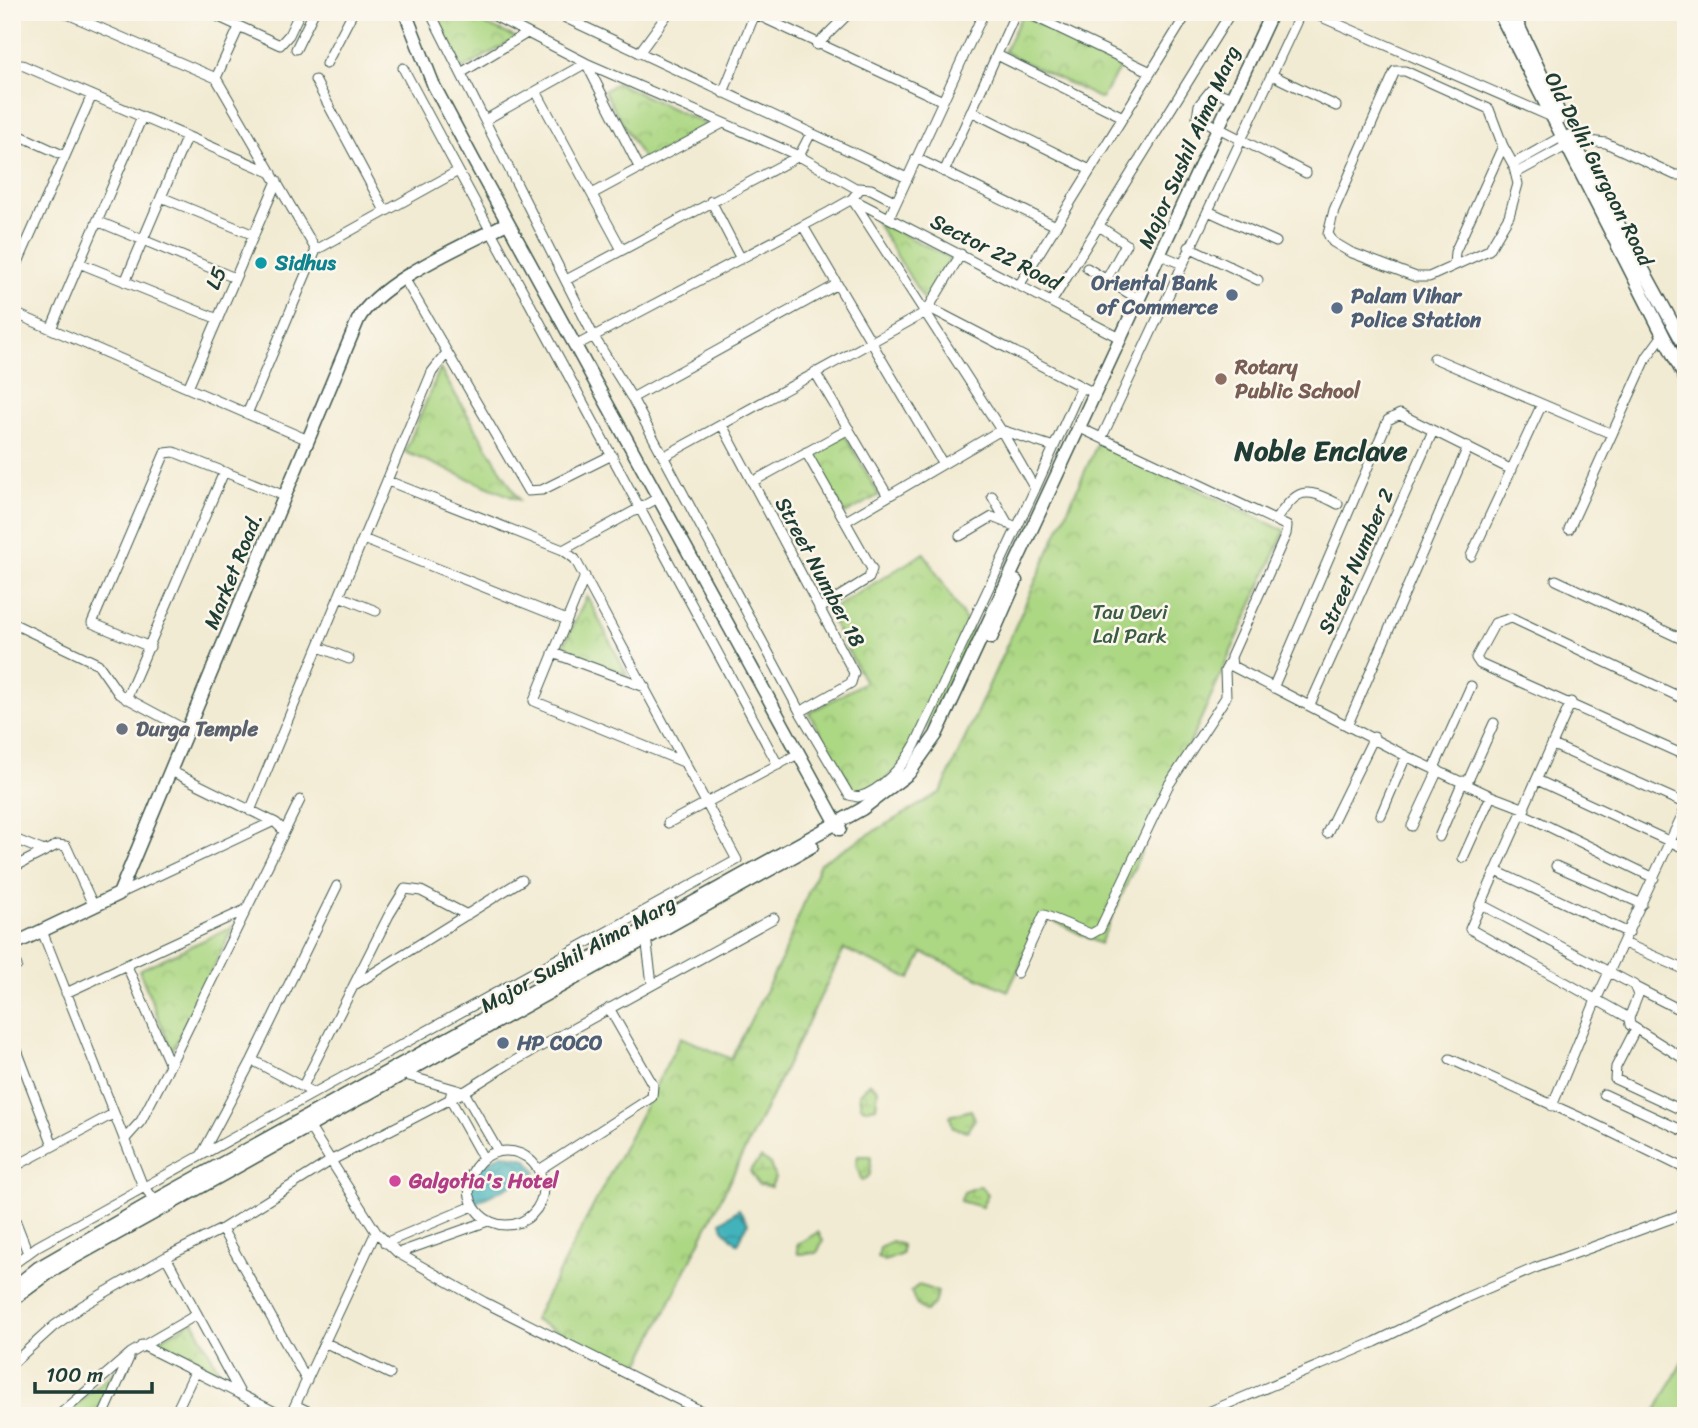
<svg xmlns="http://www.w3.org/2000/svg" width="1698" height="1428" font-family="Sriracha,sans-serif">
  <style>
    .grass { fill: #acd783; stroke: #668a5c; stroke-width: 2 }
    .wetland { fill: url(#wetland-marsh); stroke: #668a5c; stroke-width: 2 }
    .park { fill: url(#park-crowns); stroke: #668a5c; stroke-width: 2 }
    .water { fill: url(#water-waves); stroke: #307878; stroke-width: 2 }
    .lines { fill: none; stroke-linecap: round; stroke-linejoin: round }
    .street-casing { stroke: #3f574c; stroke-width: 11 }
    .secondary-casing { stroke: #3f574c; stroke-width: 15 }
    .street { stroke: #fff; stroke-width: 9 }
    .secondary { stroke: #fff; stroke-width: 12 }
    .culture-dot { fill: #0f9aa8; stroke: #fbf7ec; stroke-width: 2.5 }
    .service-dot { fill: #5c6f8a; stroke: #fbf7ec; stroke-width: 2.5 }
    .education-dot { fill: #8d6e63; stroke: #fbf7ec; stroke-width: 2.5 }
    .worship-dot { fill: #6b7280; stroke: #fbf7ec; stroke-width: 2.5 }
    .hotel-dot { fill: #d1479c; stroke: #fbf7ec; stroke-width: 2.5 }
    .labels { text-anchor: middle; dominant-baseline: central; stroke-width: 5; stroke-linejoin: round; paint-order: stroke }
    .street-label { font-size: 21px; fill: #1f3d34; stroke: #fbf7ec }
    .culture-label { font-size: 21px; font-weight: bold; fill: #0d838f; stroke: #fbf7ec; text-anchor: start }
    .service-label { font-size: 21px; font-weight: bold; fill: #4e5e75; stroke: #fbf7ec; text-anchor: start }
    .education-label { font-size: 21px; font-weight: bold; fill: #785e54; stroke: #fbf7ec; text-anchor: start }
    .park-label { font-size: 21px; fill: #3b5c44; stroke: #fbf7ec }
    .worship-label { font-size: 21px; font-weight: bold; fill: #5b616d; stroke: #fbf7ec; text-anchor: start }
    .hotel-label { font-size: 21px; font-weight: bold; fill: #b23c85; stroke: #fbf7ec; text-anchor: start }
    .district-label { font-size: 28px; font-weight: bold; fill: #1f3d34; stroke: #fbf7ec }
  </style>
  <defs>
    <pattern id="wetland-marsh" width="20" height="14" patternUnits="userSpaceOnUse" patternTransform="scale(1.75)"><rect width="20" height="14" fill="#acd783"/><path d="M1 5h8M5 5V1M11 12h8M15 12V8" fill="none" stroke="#94b972"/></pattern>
    <pattern id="park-crowns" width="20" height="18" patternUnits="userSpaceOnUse" patternTransform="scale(1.75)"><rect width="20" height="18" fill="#acd783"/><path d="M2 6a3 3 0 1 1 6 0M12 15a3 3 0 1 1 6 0" fill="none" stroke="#94b972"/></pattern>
    <pattern id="water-waves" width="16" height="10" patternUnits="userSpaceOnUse" patternTransform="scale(1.75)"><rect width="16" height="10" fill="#42b2bb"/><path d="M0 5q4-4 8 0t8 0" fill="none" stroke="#379299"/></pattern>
  </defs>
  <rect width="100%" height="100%" fill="#fbf7ec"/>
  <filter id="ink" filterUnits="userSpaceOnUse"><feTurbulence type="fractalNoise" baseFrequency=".0143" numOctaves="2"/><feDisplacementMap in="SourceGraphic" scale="14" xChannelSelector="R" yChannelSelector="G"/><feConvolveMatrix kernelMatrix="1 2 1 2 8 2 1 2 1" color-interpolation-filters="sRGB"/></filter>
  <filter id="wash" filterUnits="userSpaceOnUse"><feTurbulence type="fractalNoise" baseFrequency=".00686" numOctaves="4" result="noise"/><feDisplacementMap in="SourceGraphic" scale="28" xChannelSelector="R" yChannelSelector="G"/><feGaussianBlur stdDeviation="1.57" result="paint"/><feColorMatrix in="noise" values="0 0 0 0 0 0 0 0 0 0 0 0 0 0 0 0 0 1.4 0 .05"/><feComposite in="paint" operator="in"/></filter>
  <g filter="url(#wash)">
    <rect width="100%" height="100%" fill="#f2ebd3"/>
    <path class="grass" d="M1686 1355V1416H1653Z"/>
    <path class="wetland" d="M870 1083 878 1090 876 1107 867 1109 861 1106 859 1094Z
      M971 1110 975 1119 967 1131 953 1128 950 1116Z
      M858 1156H871L870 1175 862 1181 856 1165Z
      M761 1158 770 1164 775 1178 771 1187 758 1184 750 1171Z
      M980 1186 988 1194 982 1207 960 1201 964 1192Z
      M818 1232 823 1240 817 1253 798 1254 797 1245Z
      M892 1241 902 1245V1254L885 1261 878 1257 880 1248Z
      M919 1285 938 1292 934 1304 926 1312 916 1304 911 1291Z"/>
    <path class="park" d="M434 12H458L517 38 462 69Z
      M1022 15 1122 64 1101 99 1004 52Z
      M617 83 708 125 645 162 604 91Z
      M875 220 950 258 927 305Z
      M440 369 519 500 405 452Z
      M845 435 879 495 845 514 811 454Z
      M1098 442 1285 531 1100 944 1044 916 1008 991 923 953 910 979 844 949 637 1369 534 1320 681 1037 731 1059 781 960 820 863 941 792Z
      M924 553 973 632 934 715 902 765 862 804 809 713 865 682 827 612Z
      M587 596 627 675 562 649Z
      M234 926 172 1051 139 970Z
      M193 1321 224 1380 151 1344Z
      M116 1370 96 1416H64Z"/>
    <path class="water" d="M502 1154 526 1159 537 1172 475 1203 470 1189 476 1170Z
      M739 1209 748 1223 738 1244 723 1229 721 1222Z"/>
  </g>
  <g filter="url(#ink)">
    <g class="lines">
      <g class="street-casing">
        <path id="street" d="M63 12 216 78
          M208 12 280 45 289 35 300 12
          M430 12 594 337 632 398 800 712 849 795 858 797C880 792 904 765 915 745L1035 489 1001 430 852 199
          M487 12 586 63 799 156 859 190 852 199 829 212 575 346
          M553 12 907 178
          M751 12 943 101
          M1025 12 1151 72
          M1310 12 1552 117
          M239 27 216 78 316 250
          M817 45 850 12
          M296 49 314 12
          M639 53 669 12
          M997 55 1123 117
          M326 64 353 12
          M22 65 272 173
          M403 68 778 765
          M461 73 527 33
          M1272 75 1336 106
          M315 80 385 211
          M537 93 622 250
          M723 93 754 16
          M1232 98 1211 90 1199 105 1197 117 1306 173
          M971 111 1090 170
          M485 120 586 63 640 169
          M12 132 65 156
          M1571 139 1606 143 1675 175H1686
          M916 158 1056 226
          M1513 164 1561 137
          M944 172 1016 12
          M1516 173 1566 146
          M858 188 871 189 896 202
          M592 194 723 123
          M161 197 254 235
          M854 200 1122 339
          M711 201 741 259
          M1208 211 1276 242
          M889 218 984 12
          M97 221 235 278
          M803 226 943 464
          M1099 226 1126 244 1106 280
          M1189 247 1258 280
          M1161 255 1182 264
          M79 263 218 319
          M1454 265 1455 252 1503 146 1489 109 1405 71H1395L1334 210 1328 234 1333 242 1350 252 1416 277H1429L1489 250 1509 216 1518 184 1513 164 1503 146
          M1087 268 1140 300
          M12 276 92 95
          M404 278 528 491 542 490 612 455
          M566 280 799 156 811 133
          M125 282 187 136
          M1020 284 1188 12
          M1052 301 1231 12
          M930 308 1094 393
          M12 312 308 440
          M51 329 142 117
          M1434 358 1612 434
          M815 372 888 496
          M188 388 277 181
          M632 398 836 285
          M247 414 316 250 458 171
          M722 425 854 673 851 683 800 712
          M1078 427 1287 526 1286 534 1231 657 1232 666 1406 756 1491 796 1525 809
          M1102 437 1301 12
          M806 452 872 569 869 578 819 609
          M663 457 926 312 961 254
          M752 482 849 429
          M1035 489 1081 387
          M992 496 1008 524
          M1276 519C1299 489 1303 486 1338 504
          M846 521 1001 430 1054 447
          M1569 529 1647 357 1663 335
          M960 536 992 517 1017 527
          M363 539 567 620
          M563 550 658 498
          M1471 556 1542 404
          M585 576 534 701 686 763
          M1556 580 1686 641
          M339 596 376 611
          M12 623 98 664 119 694 188 731
          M150 647 92 623 165 453 174 452 285 496
          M319 647 349 659
          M553 653 645 687
          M1273 688 1388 420 1400 414 1512 470
          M126 699 224 472
          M1686 700 1512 618 1495 623 1476 658 1480 664 1686 756
          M1571 702 1470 929 1629 1018
          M1310 705 1433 431
          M1348 724 1468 447
          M1553 745 1686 804
          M1434 768 1471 686
          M171 771 276 823 284 831
          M1537 780 1686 849
          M1467 783 1494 723
          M250 811 432 372 446 354
          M1523 814 1654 878
          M1381 815 1406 756
          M668 823 798 754
          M1412 826 1438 770
          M1327 833 1374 737
          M1439 837 1463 781
          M12 838 44 851
          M1463 858 1491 796
          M1556 866 1642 904
          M12 868 57 845 66 846 94 907
          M1496 871 1629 933
          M119 894 272 822
          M1480 904 1634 985 1638 995 1629 1018 1630 1025 1686 1060
          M42 931 142 1184 157 1203
          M646 937 652 984
          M1624 943 1686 970
          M12 954 17 966
          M127 966 170 1065
          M1017 973 1044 915 1091 934 1100 929 1168 786 1226 697 1225 671 1230 661
          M356 984 522 880
          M1637 988 1686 1013
          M66 993 245 910
          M1635 1030 1616 1067 1615 1079 1686 1112
          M12 1037 53 1145
          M1450 1059 1588 1121 1686 1169
          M252 1060 314 1093 737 860 575 559 563 550 388 481
          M402 1074 464 1092 498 1151
          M303 1086 389 915 405 889 421 891 467 915
          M451 1094 450 1099 483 1158
          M1604 1094 1686 1132
          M1552 1106 1596 1000 1686 807
          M307 1123 376 1232 398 1253 484 1302 711 1416
          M124 1140 141 1121 170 1065 300 800
          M469 1188a37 37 0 1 1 74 0a37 37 0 1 1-74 0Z
          M202 1154 252 1060 337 886
          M12 1168 113 1114
          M539 1170 652 1097 653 1085 609 1008
          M12 1212 28 1253
          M222 1229 307 1381
          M385 1243 473 1206
          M398 1253 488 1221
          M166 1257 240 1393
          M12 1265 38 1246 314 1093
          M326 1343 390 1374
          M142 1345 283 1416
          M12 1364 54 1326 82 1306 166 1257 222 1229 332 1160 464 1092 507 1065 774 918
          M295 1405 318 1416
          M58 1416 131 1353 196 1315
          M103 1416 129 1358
          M174 1416 195 1372
          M290 1416 376 1232
          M1199 1416 1375 1342 1465 1298 1535 1268 1686 1213"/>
      </g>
      <g class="secondary-casing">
        <path id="secondary" d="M405 12 434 86 474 161 840 829
          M1499 12 1686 380
          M1512 12 1561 117
          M1570 136 1686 348
          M991 638 1016 581
          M12 945 119 894 358 320C379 281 465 245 507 223
          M12 1289 38 1268 147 1205 862 809 909 773 936 735 1272 12
          M12 1300 57 1267 812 846"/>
      </g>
      <use href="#street" class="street"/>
      <use href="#secondary" class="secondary"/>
    </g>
  </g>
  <circle class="culture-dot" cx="261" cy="263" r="7"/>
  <g class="service-dot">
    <circle cx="1232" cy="295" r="7"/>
    <circle cx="1337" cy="308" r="7"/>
    <circle cx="503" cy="1043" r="7"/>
  </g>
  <circle class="education-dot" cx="1221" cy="379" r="7"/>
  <circle class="worship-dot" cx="122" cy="729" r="7"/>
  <circle class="hotel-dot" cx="395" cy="1181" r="7"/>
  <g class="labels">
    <g class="street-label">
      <text transform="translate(1189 147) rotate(-66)">Major Sushil Aima Marg</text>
      <text transform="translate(1599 169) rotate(63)">Old Delhi Gurgaon Road</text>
      <text transform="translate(996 252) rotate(27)">Sector 22 Road</text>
      <text transform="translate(216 278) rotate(-67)">L5</text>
      <text transform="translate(1356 561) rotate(-66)">Street Number 2</text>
      <text transform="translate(233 571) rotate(-68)">Market Road.</text>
      <text transform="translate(820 572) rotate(62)">Street Number 18</text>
      <text transform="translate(578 954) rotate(-29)">Major Sushil Aima Marg</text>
    </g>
    <g class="culture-label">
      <text x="275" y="263">Sidhus</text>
    </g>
    <g class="service-label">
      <text x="1218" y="283" text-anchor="end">Oriental Bank<tspan x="1218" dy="24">of Commerce</tspan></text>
      <text x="1351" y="296">Palam Vihar<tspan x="1351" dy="24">Police Station</tspan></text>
      <text x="517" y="1043">HP COCO</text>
    </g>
    <g class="education-label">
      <text x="1235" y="367">Rotary<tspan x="1235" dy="24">Public School</tspan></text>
    </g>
    <g class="park-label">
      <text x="1130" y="612">Tau Devi<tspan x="1130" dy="24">Lal Park</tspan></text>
    </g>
    <g class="worship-label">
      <text x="136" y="729">Durga Temple</text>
    </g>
    <g class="hotel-label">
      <text x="409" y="1181">Galgotia's Hotel</text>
    </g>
    <g class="district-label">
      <text x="1321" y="450">Noble Enclave</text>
    </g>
  </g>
  <rect width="1698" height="1428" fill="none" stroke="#fbf7ec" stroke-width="42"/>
  <path d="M35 1382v10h117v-10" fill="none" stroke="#1f3d34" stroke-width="3.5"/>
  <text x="46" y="1382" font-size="21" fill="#1f3d34" stroke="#fbf7ec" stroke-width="5" paint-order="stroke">100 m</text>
</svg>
